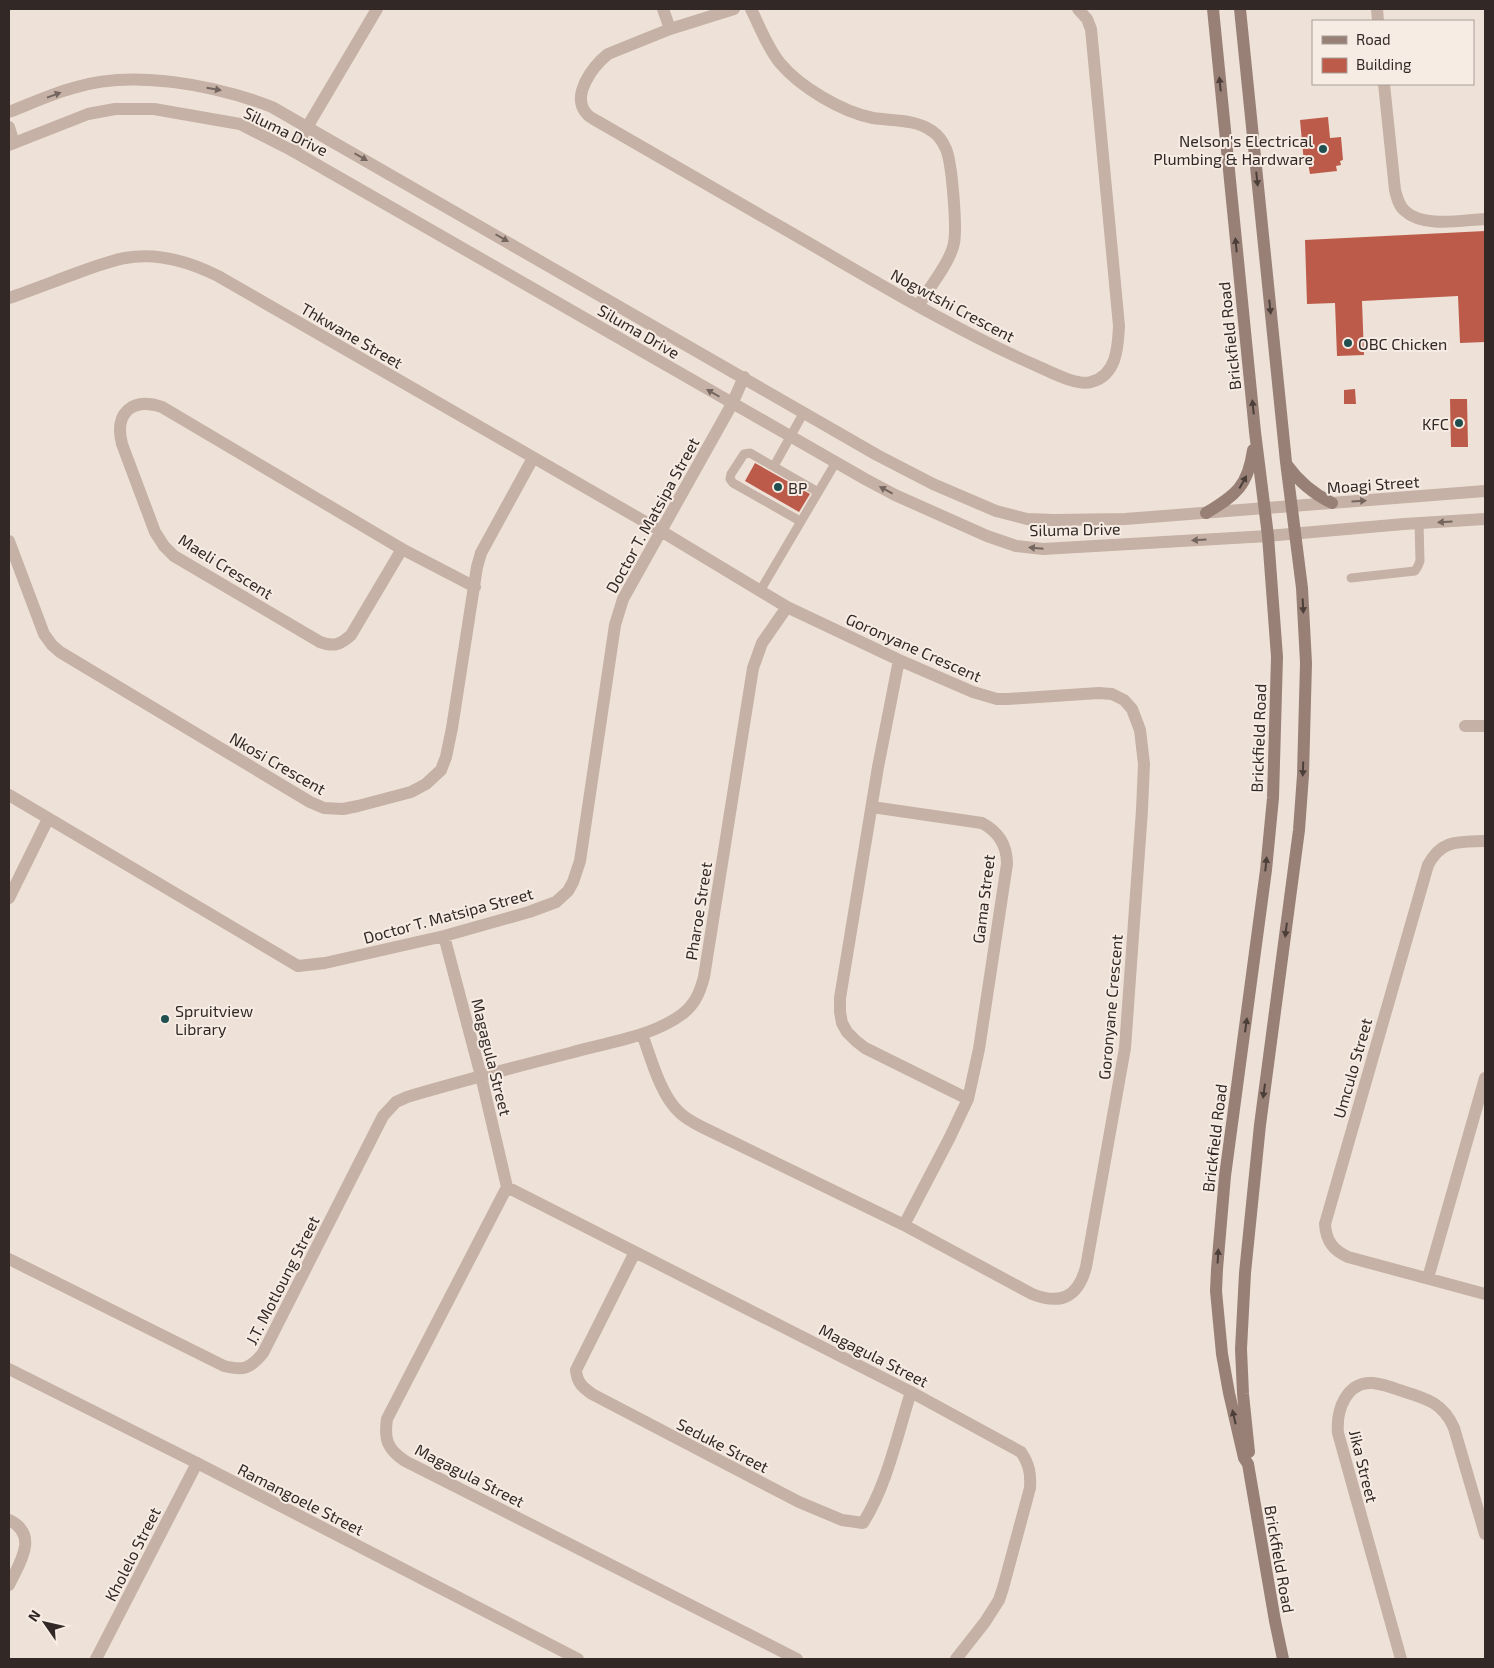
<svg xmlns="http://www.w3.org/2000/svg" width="1494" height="1668" font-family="'Exo 2',sans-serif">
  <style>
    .building { fill: #bc5b49 }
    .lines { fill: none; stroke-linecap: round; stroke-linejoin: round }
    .service { stroke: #c5b1a5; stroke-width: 9 }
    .minor { stroke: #c5b1a5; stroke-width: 12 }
    .tertiary { stroke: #c5b1a5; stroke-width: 12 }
    .secondary { stroke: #988077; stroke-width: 12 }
    .oneway { fill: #4c3f3a }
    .oneway2 { fill: #74665f }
    .poi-dot { fill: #1f4f4e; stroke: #f7ece4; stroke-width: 2 }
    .labels { text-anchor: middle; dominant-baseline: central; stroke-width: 4; stroke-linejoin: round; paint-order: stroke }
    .street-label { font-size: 16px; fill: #322926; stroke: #f7ece4 }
    .poi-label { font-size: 16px; fill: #322926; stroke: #f7ece4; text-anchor: start }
  </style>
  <rect width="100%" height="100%" fill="#eee2d8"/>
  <path class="building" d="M1328 117 1330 138 1341 137 1343 160 1340 161 1341 165 1336 166 1337 171 1310 174 1308 163H1304L1300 120Z
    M1485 231V342L1460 343 1458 296 1362 301 1364 355 1337 356 1335 303 1307 304 1305 240Z
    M1355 389 1356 404H1344V390Z
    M1450 399H1467L1468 447H1451Z
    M755 463 810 494 799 512 745 481Z"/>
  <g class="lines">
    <path class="service" d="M774 466 804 412
      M800 521 733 483 730 479 731 474 744 454 750 453 818 492
      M1351 578 1415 571 1418 566 1420 561 1419 523
      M760 591 836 462"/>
    <path class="minor" d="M663 9 670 29
      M734 9 670 29 608 54C593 66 570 96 587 114 589 117 594 119 597 121 658 156 720 192 781 227 865 275 948 327 1037 366 1051 372 1076 386 1091 382 1117 375 1118 347 1119 326L1091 29 1087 19 1078 9
      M751 9C760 27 767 47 780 63 800 87 842 112 873 118 893 121 915 119 932 131 938 135 943 142 946 149 952 163 957 227 954 243 950 263 929 288 918 306
      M1377 9 1378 21
      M1384 84 1395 190C1397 198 1399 206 1405 211 1423 228 1462 220 1485 219
      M9 127 14 143
      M293 151 377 9
      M9 298C32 290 55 281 77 273 93 267 109 261 125 258 157 252 190 262 218 276L661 531 787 607 899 660 973 692 997 699H1008L1099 693 1112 694 1124 700 1132 709 1140 730 1144 764 1142 810 1125 1048 1086 1267C1078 1298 1060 1305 1032 1294L904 1225 702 1127C694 1123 686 1119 679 1112 660 1094 651 1058 642 1034
      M9 541 44 634 52 645 60 652 310 802 324 808 343 809 358 806 411 792 426 784 441 770 446 757 452 728 477 567 481 553 533 458
      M402 549 351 635C340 645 334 647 320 642L174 556 164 546 155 532 122 444C114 413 132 397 162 407L402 549 475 587
      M899 660 878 767 840 998V1012L842 1023 847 1032 856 1041 865 1048 968 1099
      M1465 726H1485
      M9 795 298 966 325 963 444 936 529 912 556 902 568 891 573 882 580 861 615 625 623 599 732 404 744 377
      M872 807 982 823C999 832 1007 845 1007 864L979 1049 968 1099 949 1139 904 1225
      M1485 841C1459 842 1442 839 1428 865L1325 1224C1326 1241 1333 1250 1348 1257L1485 1294
      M9 898 48 819
      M444 936 481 1076 507 1187 387 1419C384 1439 387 1449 405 1461L797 1659
      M507 1187 911 1392 1021 1452C1029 1464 1031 1473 1030 1488L1003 1588 999 1600 985 1622 956 1659
      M635 1252 576 1370C577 1382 582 1387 592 1394L799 1502 842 1520 863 1523C887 1485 897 1436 911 1392
      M9 1259 224 1366C243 1371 250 1369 263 1353L383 1116 396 1102 407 1097C461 1081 515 1067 570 1053 605 1043 651 1037 681 1015 695 1005 700 992 704 977L753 668 762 643 787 607
      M1428 1278 1485 1078
      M9 1520C40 1535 19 1564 9 1585
      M96 1659 197 1463
      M1401 1659 1338 1433C1336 1411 1346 1381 1373 1383 1381 1384 1391 1387 1399 1390 1425 1398 1443 1402 1454 1428L1485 1534"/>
    <path class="tertiary" d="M9 112C30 104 51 94 73 88 133 69 215 85 272 107L877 455 933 484 996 511 1027 519 1054 520 1125 519 1485 491
      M9 145 88 114 115 109H154L240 124 293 151 865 479 895 495 987 536 1016 546 1043 549 1268 536 1404 524 1485 519
      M9 1369 197 1463 578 1659"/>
    <path class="secondary" d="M1213 9 1255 432 1268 536 1277 657 1273 798 1266 870 1225 1176 1217 1269 1216 1291 1222 1354 1229 1393 1244 1458 1248 1464 1275 1621 1283 1659
      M1240 9 1286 462 1302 588 1306 663 1303 775 1299 830 1260 1125 1245 1273 1241 1349 1243 1394 1249 1452
      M1287 465C1299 482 1314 494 1332 503
      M1206 513C1236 495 1248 486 1253 450"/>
  </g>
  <defs><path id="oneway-solid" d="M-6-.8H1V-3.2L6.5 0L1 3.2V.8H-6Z" transform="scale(1.25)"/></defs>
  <g class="oneway">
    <use href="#oneway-solid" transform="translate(1220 84) rotate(-96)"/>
    <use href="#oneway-solid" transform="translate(1257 179) rotate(84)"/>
    <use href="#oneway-solid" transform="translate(1236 245) rotate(-96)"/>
    <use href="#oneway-solid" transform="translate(1270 307) rotate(84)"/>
    <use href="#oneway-solid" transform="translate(1253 407) rotate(-96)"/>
    <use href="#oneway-solid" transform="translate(1243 482) rotate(-61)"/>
    <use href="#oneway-solid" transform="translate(1303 606) rotate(87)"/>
    <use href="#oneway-solid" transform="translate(1303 769) rotate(92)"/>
    <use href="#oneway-solid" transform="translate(1266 864) rotate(-84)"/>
    <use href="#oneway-solid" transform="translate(1286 930) rotate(97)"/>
    <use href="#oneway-solid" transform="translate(1246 1025) rotate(-82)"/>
    <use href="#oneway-solid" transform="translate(1264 1091) rotate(98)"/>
    <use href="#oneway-solid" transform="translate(1218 1256) rotate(-87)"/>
    <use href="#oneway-solid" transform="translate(1234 1417) rotate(-103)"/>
  </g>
  <g class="oneway2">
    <use href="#oneway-solid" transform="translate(214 89) rotate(10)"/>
    <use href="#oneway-solid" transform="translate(54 95) rotate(-20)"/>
    <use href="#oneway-solid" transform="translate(361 157) rotate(30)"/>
    <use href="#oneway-solid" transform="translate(502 238) rotate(30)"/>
    <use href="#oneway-solid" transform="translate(713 393) rotate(-150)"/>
    <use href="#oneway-solid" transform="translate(886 490) rotate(-152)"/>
    <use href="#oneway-solid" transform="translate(1359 501) rotate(-4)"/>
    <use href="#oneway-solid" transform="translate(1445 522) rotate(177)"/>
    <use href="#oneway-solid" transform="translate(1199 540) rotate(177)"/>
    <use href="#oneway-solid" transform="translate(1036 548) rotate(-175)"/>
  </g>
  <g class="poi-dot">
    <circle cx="1323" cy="149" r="5"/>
    <circle cx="1348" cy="343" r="5"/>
    <circle cx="1459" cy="423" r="5"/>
    <circle cx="778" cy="487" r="5"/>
    <circle cx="165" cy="1019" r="5"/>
  </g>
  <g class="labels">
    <g class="street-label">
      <text transform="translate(286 131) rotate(26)">Siluma Drive</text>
      <text transform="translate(953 305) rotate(28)">Nogwtshi Crescent</text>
      <text transform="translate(639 331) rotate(30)">Siluma Drive</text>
      <text transform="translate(352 335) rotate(30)">Thkwane Street</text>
      <text transform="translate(1229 336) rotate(-96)">Brickfield Road</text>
      <text transform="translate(1373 484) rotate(-4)">Moagi Street</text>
      <text transform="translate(652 515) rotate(-61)">Doctor T. Matsipa Street</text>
      <text transform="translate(1075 529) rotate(-1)">Siluma Drive</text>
      <text transform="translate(226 566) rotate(32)">Maeli Crescent</text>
      <text transform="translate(914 647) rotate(24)">Goronyane Crescent</text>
      <text transform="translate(1258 738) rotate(-88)">Brickfield Road</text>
      <text transform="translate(278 763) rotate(30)">Nkosi Crescent</text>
      <text transform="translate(983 899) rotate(-83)">Gama Street</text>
      <text transform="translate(698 911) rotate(-81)">Pharoe Street</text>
      <text transform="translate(448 915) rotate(-15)">Doctor T. Matsipa Street</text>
      <text transform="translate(1110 1007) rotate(-85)">Goronyane Crescent</text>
      <text transform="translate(492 1057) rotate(76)">Magagula Street</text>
      <text transform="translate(1352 1068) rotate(-74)">Umculo Street</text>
      <text transform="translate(1214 1138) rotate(-83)">Brickfield Road</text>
      <text transform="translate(282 1280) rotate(-63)">J.T. Motloung Street</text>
      <text transform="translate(874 1355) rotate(27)">Magagula Street</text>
      <text transform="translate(723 1445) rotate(27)">Seduke Street</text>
      <text transform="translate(1364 1466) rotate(76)">Jika Street</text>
      <text transform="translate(470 1475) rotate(27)">Magagula Street</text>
      <text transform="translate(301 1499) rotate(27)">Ramangoele Street</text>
      <text transform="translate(132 1554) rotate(-63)">Kholelo Street</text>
      <text transform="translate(1280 1559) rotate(80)">Brickfield Road</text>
    </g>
    <g class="poi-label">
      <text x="1313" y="140" text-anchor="end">Nelson's Electrical<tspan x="1313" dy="18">Plumbing &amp; Hardware</tspan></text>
      <text x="1358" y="343">OBC Chicken</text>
      <text x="1449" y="423" text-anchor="end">KFC</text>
      <text x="788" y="487">BP</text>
      <text x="175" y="1010">Spruitview<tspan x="175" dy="18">Library</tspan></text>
    </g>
  </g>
  <rect width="1494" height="1668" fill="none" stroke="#322926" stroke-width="20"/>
  <rect x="1312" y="20" width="162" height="65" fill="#f7ece4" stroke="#a89e98"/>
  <rect x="1322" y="36" width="25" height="8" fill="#988077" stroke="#a89e98"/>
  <text x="1356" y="45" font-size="15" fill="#322926">Road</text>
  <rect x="1322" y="58" width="25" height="15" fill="#bc5b49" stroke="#a89e98"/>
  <text x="1356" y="70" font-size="15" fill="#322926">Building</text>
  <g transform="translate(45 1623) rotate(304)" stroke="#f7ece4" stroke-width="4" paint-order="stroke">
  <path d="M0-4L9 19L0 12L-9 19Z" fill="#322926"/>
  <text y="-8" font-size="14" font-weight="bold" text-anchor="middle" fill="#322926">N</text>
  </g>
</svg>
